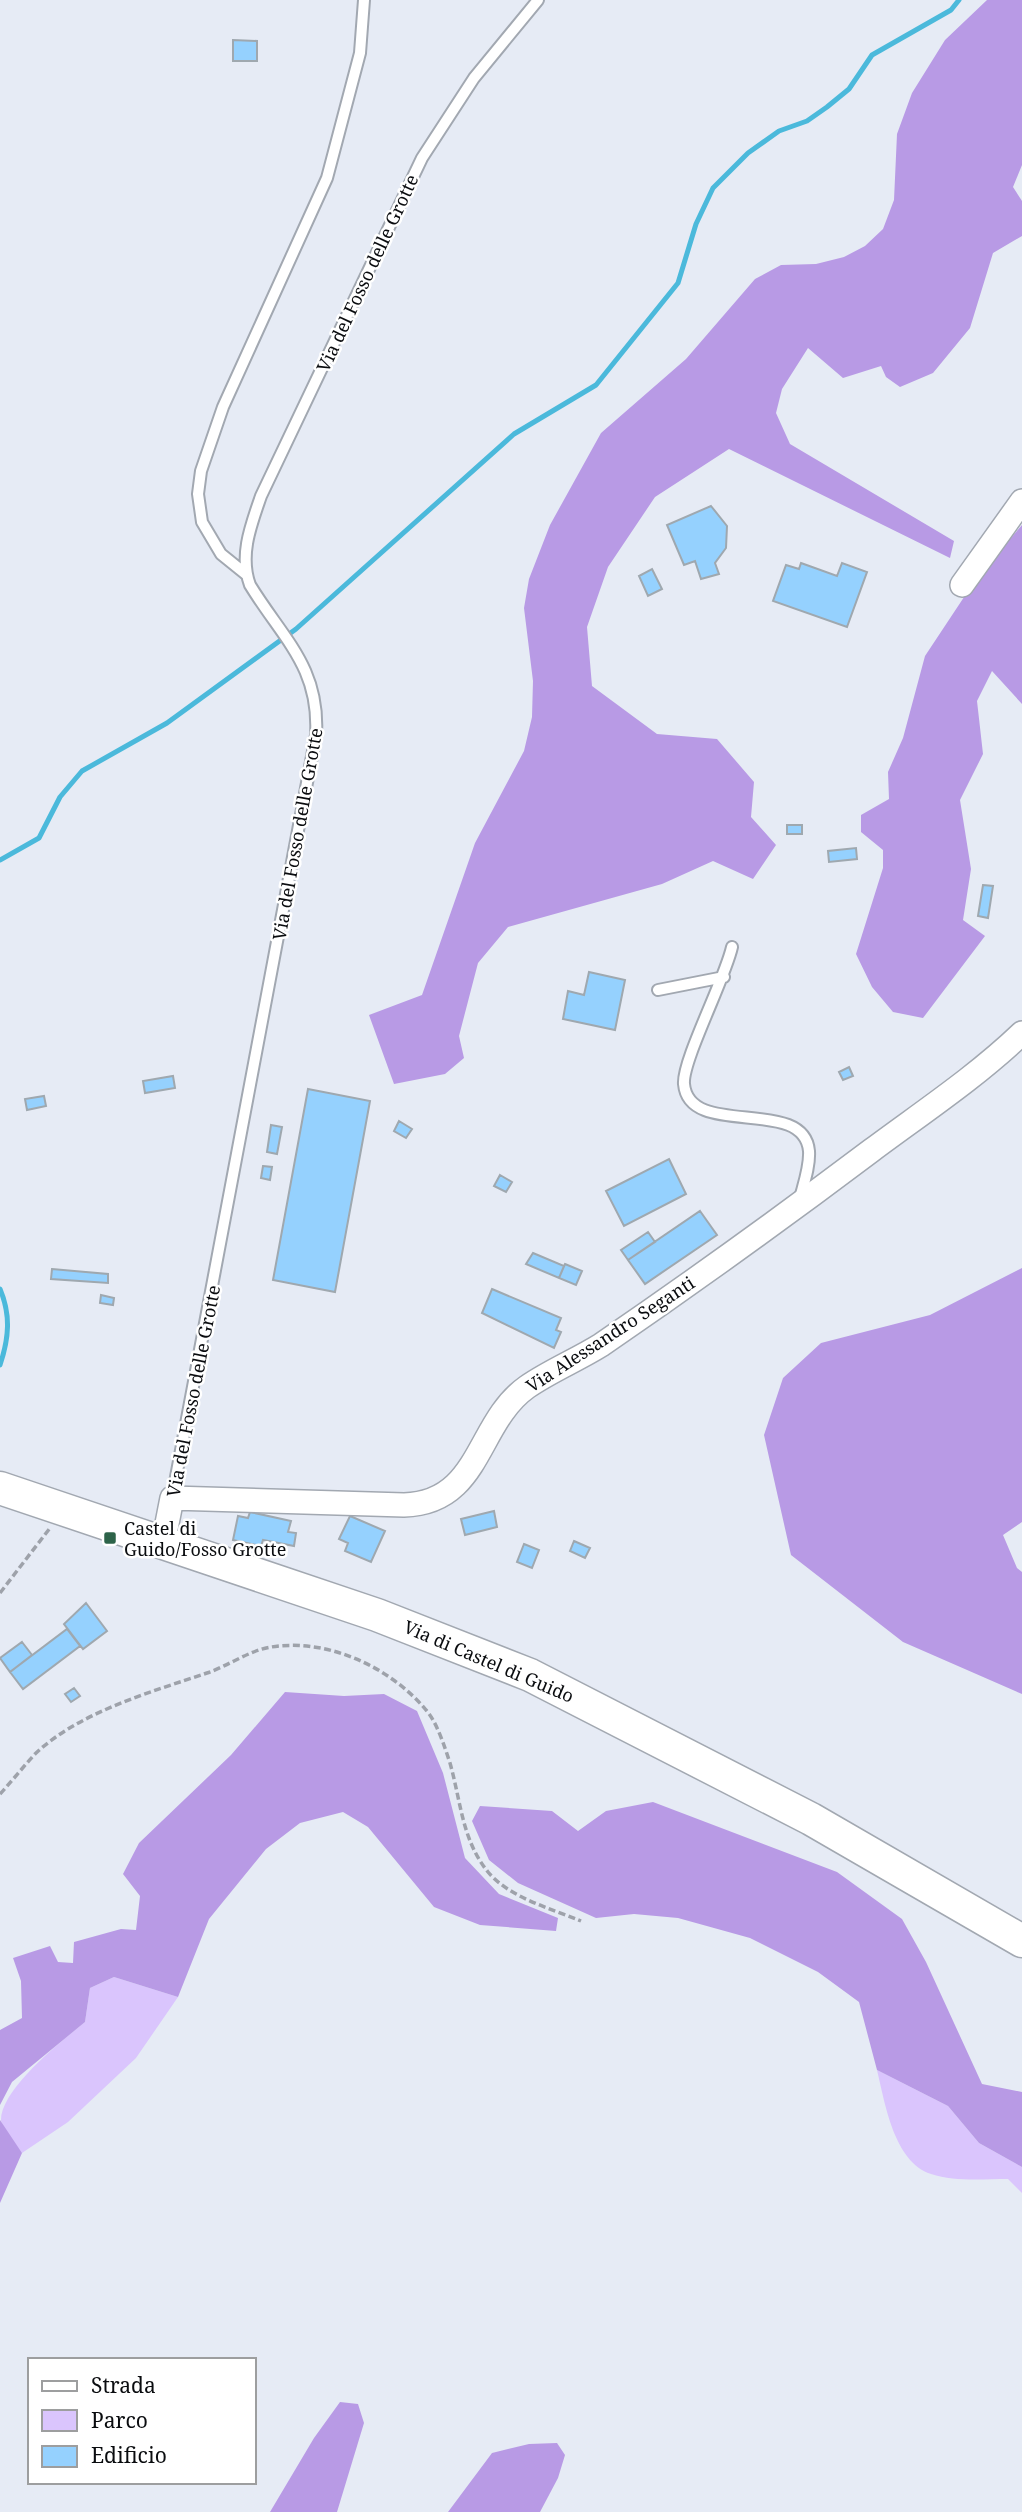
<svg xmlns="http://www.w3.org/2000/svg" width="1022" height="2512" font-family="'Noto Serif',serif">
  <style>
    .green { fill: #dac5fd }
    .forest { fill: #b89ae5 }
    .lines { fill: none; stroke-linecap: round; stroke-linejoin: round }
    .stream { stroke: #4bb9db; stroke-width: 5 }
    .building { fill: #95d1fe; stroke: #9fa8af; stroke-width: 2 }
    .lane-casing { stroke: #a2a8b1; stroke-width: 14 }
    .street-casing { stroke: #a2a8b1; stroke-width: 26 }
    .secondary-casing { stroke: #a2a8b1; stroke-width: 35 }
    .path { stroke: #9ea2aa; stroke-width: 3.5; stroke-dasharray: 7 3.5; stroke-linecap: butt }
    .lane { stroke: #fff; stroke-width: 10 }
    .street { stroke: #fff; stroke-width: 23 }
    .secondary { stroke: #fff; stroke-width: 32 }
    .poi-dot { fill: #2d6349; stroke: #fff; stroke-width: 2.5 }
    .labels { text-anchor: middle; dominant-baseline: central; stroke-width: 5; stroke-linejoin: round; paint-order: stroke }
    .street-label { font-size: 18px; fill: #0a0c0f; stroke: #fff }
    .poi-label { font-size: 18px; fill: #0a0c0f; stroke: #fff; text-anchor: start }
  </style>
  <rect width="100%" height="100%" fill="#e6ebf5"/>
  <path class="green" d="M114 1977 178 1997 136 2058 68 2122 22 2153C15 2144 5 2132 1 2121 0 2089 63 2040 85 2022L90 1988Z
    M877 2070 948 2106 979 2143 1022 2167V2193L1008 2179C983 2179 955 2182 931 2174 894 2162 885 2103 877 2070Z"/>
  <path class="forest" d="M987 0H1022V165L1013 187 1022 201V236L993 253 970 328 933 373 900 387 886 377 881 366 843 378 808 348 782 389 776 413 790 444 954 541 950 558 729 449 655 497 608 567 587 627 592 686 657 734 717 739 754 782 751 817 776 845 753 879 713 861 662 884 508 927 478 963 459 1036 464 1058 445 1074 394 1084 369 1015 422 995 475 843 524 751 532 717 533 681 524 608 529 579 550 525 601 433 686 359 755 279 781 265 816 264 844 257 865 246 883 229 894 200 897 134 912 93 945 40Z
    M1022 525V704L992 671 977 701 983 754 960 800 971 869 963 920 985 936 923 1018 893 1012 872 987 856 954 883 868V850L861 832V815L889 799 888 772 903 738 925 656 976 579Z
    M1022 1268V1522L1003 1535 1017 1568 1022 1572V1694L903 1642 791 1555 764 1435 783 1378 821 1343 930 1315Z
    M285 1692 344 1696 384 1694 417 1711 443 1773 465 1858 499 1894 558 1918 556 1931 480 1925 434 1907 368 1827 343 1812 300 1823 266 1849 209 1919 178 1997 114 1977 90 1988 85 2022 12 2082 0 2105V2030L22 2018 21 1981 13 1958 50 1946 58 1962 73 1963 74 1942 121 1929 136 1930 140 1896 123 1874 139 1843 231 1755Z
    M653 1802 837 1872 902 1919 926 1962 982 2084 1022 2092V2167L979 2143 948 2106 877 2070 859 2002 818 1972 750 1938 678 1918 634 1914 596 1918 518 1883 489 1860 472 1821 480 1806 552 1811 578 1831 606 1811Z
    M0 2120 22 2153 0 2203Z
    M340 2402 358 2404 364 2423 337 2512H270L314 2438Z
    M557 2443 565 2455 558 2478 540 2512H448L492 2453 529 2444Z"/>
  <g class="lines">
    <path class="stream" d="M0 860 39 838 60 797 82 771 167 723 296 629 514 434 596 385 678 283 696 224 713 188 748 153 779 131 807 121 827 107 849 89 872 55 951 10 959 0
      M0 1289C11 1315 9 1338 0 1365"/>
  </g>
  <path class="building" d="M233 40 257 41V61H233Z
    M711 506 727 526 726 548 715 563 719 574 701 579 695 561 684 565 667 525Z
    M801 563 837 576 842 563 867 572 847 627 773 601 786 565 799 569Z
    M652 569 662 589 648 596 639 576Z
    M787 825H802V834H787Z
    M856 848 857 859 829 862 828 851Z
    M983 885 993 886 988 918 978 916Z
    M589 972 625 980 615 1030 563 1019 568 991 584 995Z
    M849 1067 853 1076 843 1080 839 1072Z
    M173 1076 175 1088 145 1093 143 1081Z
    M308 1089 370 1101 335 1292 273 1280Z
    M44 1096 46 1106 27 1110 25 1099Z
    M399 1121 412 1129 406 1138 394 1131Z
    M271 1125 282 1127 277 1154 267 1152Z
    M669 1159 686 1194 624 1226 606 1191Z
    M263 1166 272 1167 270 1180 261 1178Z
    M500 1175 512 1182 506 1192 494 1186Z
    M700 1211 717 1235 645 1284 628 1260Z
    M648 1232 655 1242 628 1260 621 1250Z
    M533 1253 564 1266 559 1278 526 1264Z
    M565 1264 582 1271 576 1285 559 1278Z
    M52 1269 108 1274V1283L51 1279Z
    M492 1289 561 1318 556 1330 561 1332 554 1348 482 1313Z
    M101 1295 114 1298 113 1305 100 1303Z
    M494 1511 497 1527 465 1535 461 1519Z
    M250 1512 291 1521 288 1532 296 1533 294 1546 263 1540 261 1546 233 1540 238 1516 248 1518Z
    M350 1516 385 1531 371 1562 345 1551 348 1543 339 1539Z
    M574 1541 590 1548 585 1558 570 1551Z
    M524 1544 539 1550 532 1568 517 1562Z
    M86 1603 107 1631 83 1649 64 1624Z
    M67 1629 80 1646 23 1689 10 1672Z
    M22 1642 32 1655 10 1672 0 1658Z
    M74 1688 80 1696 71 1702 65 1694Z"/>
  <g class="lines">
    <g class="lane-casing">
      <path id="lane" d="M247 575 221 554 202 522 198 494 201 471 223 407 327 178 360 53 364 0
        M732 947C725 979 682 1061 684 1084 689 1140 804 1095 809 1151 810 1166 804 1183 800 1198
        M658 990 724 977
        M172 1498 316 735C320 667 283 639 250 585 239 555 251 525 261 496L422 158 474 78 538 0"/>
    </g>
    <g class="street-casing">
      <path id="street" d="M962 585 1022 501
        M163 1544 172 1498 404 1505C481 1503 476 1423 527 1387 550 1371 577 1360 601 1345 693 1282 783 1217 872 1150 923 1112 976 1077 1022 1033"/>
    </g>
    <g class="secondary-casing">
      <path id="secondary" d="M0 1488 377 1615 530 1675 811 1819 1022 1941"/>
    </g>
    <path class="path" d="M0 1593 50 1528
      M0 1794C12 1781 23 1767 35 1754 79 1712 151 1692 207 1673 228 1666 250 1650 271 1647 328 1638 390 1667 426 1710 437 1722 445 1748 450 1763 461 1802 462 1840 488 1872 510 1898 550 1908 581 1921"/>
    <use href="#lane" class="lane"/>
    <use href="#street" class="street"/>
    <use href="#secondary" class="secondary"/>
  </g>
  <rect class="poi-dot" x="103" y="1531" width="14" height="14" rx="3.5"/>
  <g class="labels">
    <g class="street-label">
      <text transform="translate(367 273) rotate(-65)">Via del Fosso delle Grotte</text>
      <text transform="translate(297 834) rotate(-80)">Via del Fosso delle Grotte</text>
      <text transform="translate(610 1334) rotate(-33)">Via Alessandro Seganti</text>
      <text transform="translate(193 1391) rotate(-79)">Via del Fosso delle Grotte</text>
      <text transform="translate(489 1661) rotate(23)">Via di Castel di Guido</text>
    </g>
    <g class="poi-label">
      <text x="124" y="1528">Castel di<tspan x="124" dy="21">Guido/Fosso Grotte</tspan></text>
    </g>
  </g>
  <rect x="28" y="2358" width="228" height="126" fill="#ffffff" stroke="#9d9e9f" stroke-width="2"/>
  <rect x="42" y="2381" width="35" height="10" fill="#ffffff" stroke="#9d9e9f" stroke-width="2"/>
  <text x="91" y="2393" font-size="21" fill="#0a0c0f">Strada</text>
  <rect x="42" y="2410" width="35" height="21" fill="#dac5fd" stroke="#9d9e9f" stroke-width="2"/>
  <text x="91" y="2428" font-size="21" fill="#0a0c0f">Parco</text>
  <rect x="42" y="2446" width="35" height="21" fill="#95d1fe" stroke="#9d9e9f" stroke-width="2"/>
  <text x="91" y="2463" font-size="21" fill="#0a0c0f">Edificio</text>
</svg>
